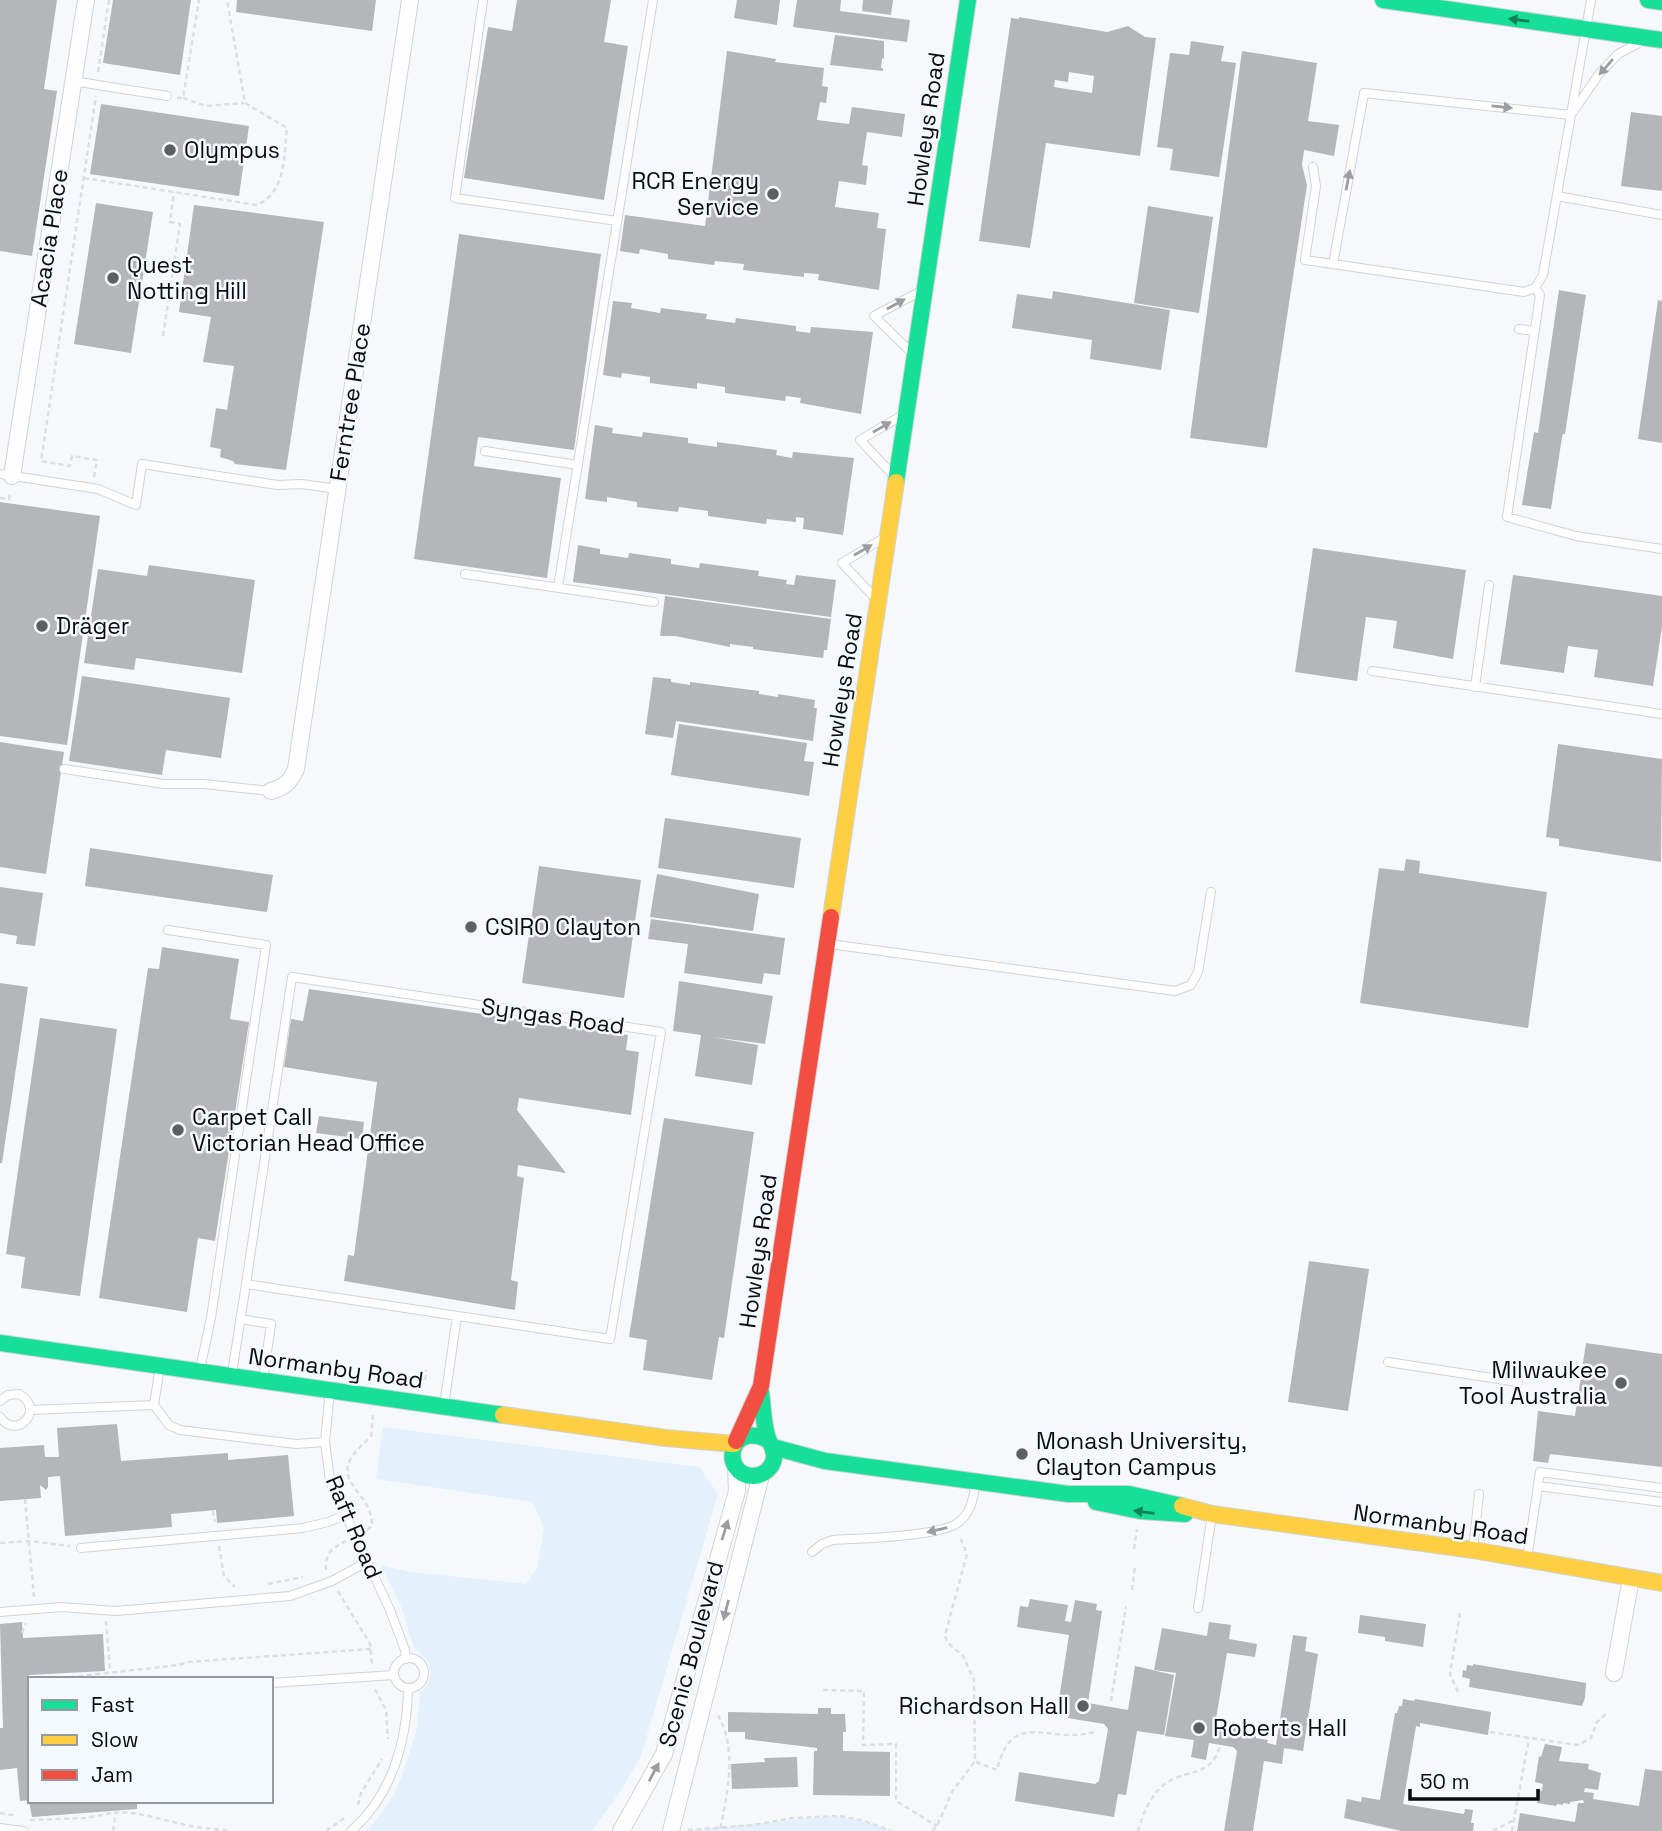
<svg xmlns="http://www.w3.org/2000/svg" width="1662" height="1831" font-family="'Space Grotesk',sans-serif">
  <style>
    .green { fill: #e4f1fd }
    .building { fill: #b4b6b8; fill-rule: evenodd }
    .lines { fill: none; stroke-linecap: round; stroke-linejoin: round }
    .lane-casing { stroke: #d1d3d5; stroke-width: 10 }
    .street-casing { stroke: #d1d3d5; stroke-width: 18 }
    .fast-casing { stroke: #d1d3d5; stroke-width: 18 }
    .slow-casing { stroke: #d1d3d5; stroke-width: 18 }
    .jam-casing { stroke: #d1d3d5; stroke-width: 18 }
    .path { stroke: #dddfdf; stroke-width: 2.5; stroke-dasharray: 5 3.5; stroke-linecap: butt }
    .lane { stroke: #fefeff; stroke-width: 8 }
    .street { stroke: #fefeff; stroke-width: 16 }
    .fast { stroke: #16e098; stroke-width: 16 }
    .slow { stroke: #ffcf43; stroke-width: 16 }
    .jam { stroke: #f24e42; stroke-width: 16 }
    .oneway { fill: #11815a }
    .oneway2 { fill: #9c9d9f }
    .poi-dot { fill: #5d5f61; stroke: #f4f9fe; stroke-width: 2.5 }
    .labels { text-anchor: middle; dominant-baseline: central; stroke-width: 5; stroke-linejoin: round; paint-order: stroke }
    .street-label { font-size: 23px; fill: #0a0c0e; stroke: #f4f9fe }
    .poi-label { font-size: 23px; fill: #0a0c0e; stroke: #f4f9fe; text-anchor: start }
  </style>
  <rect width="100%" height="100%" fill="#f6f9fc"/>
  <path class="green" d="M383 1427 699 1467 718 1494 641 1756 622 1789 592 1831H366L381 1814 394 1794 403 1773 417 1728 420 1693 428 1685 431 1673 427 1661 414 1648 402 1609 381 1565 411 1572 526 1584 537 1568 544 1529 533 1502 376 1479Z
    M830 1816 855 1819 892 1831H683Z"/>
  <path class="building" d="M0 0H57L44 89 57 91 32 256 0 251Z
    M113 0H191L180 75 103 63Z
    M237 0H376L372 31 236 12Z
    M517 0H611L604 42 628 46 604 200 464 178 488 27 512 31Z
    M737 0H780L777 25 734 18Z
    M797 0H841L840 11 910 20 907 42 793 27Z
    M863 0H893L891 15 862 11Z
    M1019 17 1107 32 1128 26 1145 37 1156 38 1140 156 1046 143 1030 248 979 241 1011 18 1019 19ZM1069 72 1094 76 1092 93 1054 87 1055 80 1068 82Z
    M835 35 884 41V59L882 58 881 68H883V71L830 65Z
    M1191 41 1224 46 1221 61 1236 63 1219 177 1170 170 1173 149 1157 147 1170 53 1189 55Z
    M727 51 776 59 775 62 824 68 822 86 828 87 826 103 820 102 817 120 849 124 852 107 905 114 902 137 867 132 862 165 868 166 866 185 839 181 835 207 879 213 877 228 886 229 879 290 818 280 819 274 804 273V277L743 270 744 264 715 261 714 265 668 259V254L640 249 639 254 620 251 625 215 705 226Z
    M1242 51 1317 63 1308 121 1339 125 1334 156 1304 150 1302 165 1307 185 1267 448 1190 438Z
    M101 104 249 126 239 196 90 174Z
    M1631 112 1662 116V191L1621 186Z
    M96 203 153 212 131 353 74 344Z
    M194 205 324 222 286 470 235 464 233 461 220 457 221 449 210 447 216 408 227 410 234 366 203 362 211 317 179 312Z
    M1148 206 1213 217 1199 313 1134 303Z
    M459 234 601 254 574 450 478 437 474 466 561 478 547 578 414 559Z
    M1559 290 1586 295 1565 434H1563L1562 437 1551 509 1522 505 1534 432 1538 433Z
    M1053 291 1170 310 1161 370 1090 359 1092 340 1012 328 1017 294 1052 299Z
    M1658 300 1662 301V443L1638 439Z
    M613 301 632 303 631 308 660 313 661 308 707 314 706 319 735 323 736 318 796 326V331L810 333 811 327 873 332 861 414 800 403 801 398 786 396 785 401 725 393V387L697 383V389L650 383V377L622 373 621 378 603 375Z
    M595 425 613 428 612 433 642 437 643 432 688 438V443L717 447V442L777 450 776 455 792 458 793 452 854 458 843 535 803 529 804 518 796 517V522L767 519 766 524 708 516V511L679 507 678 512 637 507V502L607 497V502L585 499Z
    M0 502 100 516 67 745 0 736Z
    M578 545 600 549V554L628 558 629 553 671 559V564L699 568 700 563 759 571 758 576 787 580 786 584 794 585 796 575 836 580 831 617 573 582Z
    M1313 548 1466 570 1453 659 1393 648 1397 621 1366 617 1357 681 1295 672Z
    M149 565 255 580 242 673 136 658 134 670 84 663 98 569 147 576Z
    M1513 575 1662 596V627L1653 686 1594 677 1598 650 1568 646 1564 673 1500 664Z
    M665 596 831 619 827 650H824L823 658 753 649V647L730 644V647L675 636H660Z
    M82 676 230 698 221 758 166 750 162 775 69 761Z
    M653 677 671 679V682L690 685V682L759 691V694L778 697V694L815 700 814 708H817L813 741 676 721 673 738 645 734Z
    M679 724 807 743 804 761 814 762 809 796 671 775Z
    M0 742 64 752 46 874 0 867Z
    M1558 744 1662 759 1661 862 1559 846V839L1546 837Z
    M665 818 801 838 794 888 658 868Z
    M90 848 273 875 267 912 85 886Z
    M1406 859 1420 861 1419 873 1547 892 1528 1028 1360 1003 1379 868 1404 871Z
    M539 866 641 880 624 998 522 983Z
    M657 874 759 894 753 931 650 917Z
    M0 887 43 893 35 946 16 944 17 936 0 933Z
    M651 919 785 938 780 975 764 973 762 984 684 973 688 944 648 939Z
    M162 947 239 959 230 1019 249 1022 215 1241 198 1238 187 1312 99 1298 148 968 159 969Z
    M679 981 773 996 765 1044 712 1037 758 1045 752 1085 695 1076 701 1035 673 1031Z
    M0 983 28 987 2 1163H0Z
    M309 989 628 1035 626 1050 639 1052 631 1115 519 1098 517 1110 566 1173 518 1165 517 1176 524 1178 511 1280 518 1282 515 1310 344 1281 348 1255 354 1256 377 1082 284 1067 291 1019 303 1021Z
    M40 1018 117 1029 80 1296 21 1288 25 1257 6 1254Z
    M319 1116 364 1122 362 1139 316 1133Z
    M664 1118 754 1132 724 1338 719 1337 712 1380 643 1370 647 1340 629 1337Z
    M1309 1261 1369 1269 1348 1411 1288 1402Z
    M1586 1343 1662 1354V1467L1550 1454 1548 1463 1533 1461 1538 1411 1575 1416Z
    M117 1424 121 1461 228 1453V1460L288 1455 294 1516 217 1523 216 1510 171 1514 172 1527 65 1536 60 1476 48 1477V1487L46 1490 40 1485 41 1498 0 1501V1448L44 1445 45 1457H59L57 1428Z
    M1030 1599 1068 1605 1065 1621 1071 1622 1075 1600 1097 1604 1096 1610 1102 1611 1088 1703 1128 1710 1135 1666 1174 1675 1164 1735 1137 1731 1126 1795 1118 1794 1114 1817 1015 1801 1019 1772 1095 1784 1099 1781 1108 1729 1104 1724 1068 1718V1714L1057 1712 1069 1635 1017 1627 1020 1606 1028 1607Z
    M1360 1615 1426 1624 1423 1647 1385 1641V1637L1358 1633Z
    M22 1622 23 1638 103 1634 105 1671 29 1675 30 1800 20 1801 17 1768 0 1770V1728H3L0 1624Z
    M1209 1622 1231 1625 1229 1639 1257 1644 1255 1657 1227 1653 1215 1725 1248 1730V1733L1256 1735V1738L1268 1740 1267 1743 1276 1745 1293 1635 1307 1637 1305 1651 1318 1654 1303 1751 1284 1748 1282 1764 1264 1761 1253 1831H1224L1237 1751 1233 1747 1209 1743 1206 1760 1191 1757 1194 1740 1165 1736 1176 1673 1154 1670 1162 1628 1207 1636Z
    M1473 1664 1586 1683 1585 1698 1582 1706 1469 1687 1470 1679 1462 1677 1463 1670 1466 1671 1467 1665 1473 1666Z
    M1403 1699 1414 1701 1415 1699 1491 1712 1488 1735 1420 1723V1727L1416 1726 1403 1804 1464 1814 1465 1809 1473 1810 1471 1823H1474L1473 1831H1401L1344 1818 1347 1799 1361 1802 1362 1797 1380 1800 1395 1713H1397L1399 1706H1402Z
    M818 1708H831V1714H845L846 1732H843V1751L890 1752V1796L813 1795 814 1751H817V1748L745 1739V1732H728V1712L818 1714Z
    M1545 1744 1562 1747 1559 1761 1589 1764 1588 1769 1601 1773 1598 1790 1585 1788 1584 1792 1594 1793 1593 1799 1639 1806 1645 1769 1662 1771V1831H1517L1520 1813 1575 1822 1578 1803H1584L1583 1800 1570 1802V1804L1563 1803V1805L1557 1804 1556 1806 1537 1803 1539 1790 1542 1791 1543 1784 1535 1782 1539 1756 1541 1757Z
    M797 1757 798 1787 732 1789 731 1764 765 1762 764 1758Z
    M29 1801H137V1809L32 1817Z"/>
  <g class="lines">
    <g class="lane-casing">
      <path id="lane" d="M483 0 455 198 617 221
        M73 81 167 96
        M1573 112 1599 74 1618 54 1637 44
        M1571 115 1364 93 1333 264 1524 292 1535 288 1543 275 1591 0
        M1313 167 1316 186 1305 260 1333 264
        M1557 196 1662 215
        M1535 288 1540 295 1507 517 1576 536 1662 549
        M1519 329 1535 331
        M913 354 874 316 923 290
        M485 451 578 465
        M0 474 98 489 136 505 142 464 277 485 302 484 337 489
        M894 476 860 440 903 415
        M465 574 654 602
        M558 587 653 0
        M876 599 842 563 884 538
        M1372 671 1662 714
        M1475 687 1489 585
        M64 769 164 784H204L271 791
        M168 930 266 945 211 1318 200 1369
        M830 944 1175 991 1191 985 1198 972 1211 892
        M292 977 661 1032 610 1339 246 1284Z
        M240 1319 271 1324 263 1380
        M1388 1362 1518 1382
        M232 1373 246 1284
        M330 1390 325 1442 330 1481 390 1610 405 1650 406 1659
        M0 1401 8 1395 19 1394C46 1409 17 1441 0 1417
        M154 1405 160 1366
        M444 1406 457 1316
        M30 1410 154 1405 169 1425 180 1430 296 1444 325 1442
        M1538 1486 1662 1502
        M81 1548 303 1528 328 1522 345 1515
        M1473 1550 1479 1494
        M812 1552 822 1544 833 1540C860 1538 941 1537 959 1522 972 1511 973 1498 976 1482
        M1527 1559 1540 1472 1662 1488
        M1198 1608 1212 1514
        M0 1612 61 1607 116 1611 290 1596 332 1581 367 1562
        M394 1673a15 15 0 1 1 30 0a15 15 0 1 1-30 0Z
        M271 1683 394 1675
        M0 1828 23 1831
        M351 1831C392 1796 407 1741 408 1688"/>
    </g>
    <g class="street-casing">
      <path id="street" d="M12 476 86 0
        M271 791C285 787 290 782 296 769L410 0
        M1614 1673 1631 1578
        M621 1831 664 1754 737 1491 736 1468
        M671 1831 761 1475"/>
    </g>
    <g class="fast-casing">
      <path id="fast" d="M1383 0 1662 40
        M1648 0 1662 2
        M896 482 968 0
        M0 1343 503 1415
        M761 1392C763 1406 763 1421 767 1435 768 1440 772 1445 773 1450 775 1455 774 1461 771 1466 767 1472 760 1476 753 1476 720 1475 728 1420 768 1440
        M773 1447 825 1461 1068 1494H1129L1182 1506
        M1096 1502 1140 1511 1185 1514"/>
    </g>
    <g class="slow-casing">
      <path id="slow" d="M831 917 896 482
        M503 1415 666 1438 734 1444
        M1182 1506 1212 1514 1473 1550 1662 1583"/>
    </g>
    <g class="jam-casing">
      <path id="jam" d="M736 1441 761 1386 831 917"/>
    </g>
    <path class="path" d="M98 72 109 0
      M177 98H183L199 0
      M183 98 206 106 244 103
      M84 178 257 205C286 192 284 156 287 128L245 103 227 0
      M163 336 180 224 170 222 174 192
      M94 477 97 460 72 456 70 466 41 461 96 96
      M0 498 9 499 10 493
      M425 1380 426 1370
      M25 1499 34 1597
      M213 1511 215 1522
      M367 1530 372 1526C373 1487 317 1481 371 1437L373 1415
      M0 1543 29 1541 70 1546
      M219 1546 224 1576 235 1587
      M1134 1549 1137 1529
      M326 1570C325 1553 332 1548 346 1541
      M268 1584 303 1577
      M1132 1590 1135 1567
      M338 1591 370 1644 372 1666
      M106 1621 110 1670
      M22 1633 26 1623
      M53 1679 179 1665 188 1662 371 1649
      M375 1689 386 1710 388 1739
      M823 1690 864 1691 863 1745 896 1744V1801L937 1826
      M1458 1692 1450 1674 1460 1613
      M1111 1701 1126 1606
      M718 1715C738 1751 727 1793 720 1831
      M1490 1732 1578 1745 1591 1738 1597 1722 1608 1712
      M976 1762 997 1770C1012 1707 1049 1745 1094 1732
      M358 1805 361 1793 382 1759
      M0 1813 17 1816
      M30 1820 87 1818 116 1812
      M688 1830 753 1825 792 1818 840 1816 861 1820 892 1831
      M113 1831 116 1812C140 1812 162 1820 186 1825 200 1828 215 1829 230 1831
      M326 1831 346 1817
      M932 1831 937 1826 952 1792 975 1761 974 1680 963 1656 947 1642 945 1635 967 1554 959 1535
      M1138 1831C1143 1814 1150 1795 1165 1784 1187 1768 1211 1778 1220 1746
      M1493 1831 1514 1820
      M1512 1831 1529 1738"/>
    <use href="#lane" class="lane"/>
    <use href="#street" class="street"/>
    <use href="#fast" class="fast"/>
    <use href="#slow" class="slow"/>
    <use href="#jam" class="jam"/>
  </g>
  <defs><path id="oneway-solid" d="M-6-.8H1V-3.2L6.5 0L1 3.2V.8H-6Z" transform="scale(1.75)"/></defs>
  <g class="oneway">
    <use href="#oneway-solid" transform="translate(1519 20) rotate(-172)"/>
    <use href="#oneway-solid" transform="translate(1144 1512) rotate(-173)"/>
  </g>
  <g class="oneway2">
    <use href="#oneway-solid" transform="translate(1606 67) rotate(131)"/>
    <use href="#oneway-solid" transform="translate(1502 107) rotate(6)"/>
    <use href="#oneway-solid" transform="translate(1348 180) rotate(-79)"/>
    <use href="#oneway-solid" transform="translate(896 304) rotate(-29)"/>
    <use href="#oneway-solid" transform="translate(882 427) rotate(-30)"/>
    <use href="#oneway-solid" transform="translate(863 550) rotate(-30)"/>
    <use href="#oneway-solid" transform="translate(725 1530) rotate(-73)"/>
    <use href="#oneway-solid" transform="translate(937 1530) rotate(167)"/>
    <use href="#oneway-solid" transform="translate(726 1610) rotate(104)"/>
    <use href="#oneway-solid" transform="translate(654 1772) rotate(-62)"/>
  </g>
  <g class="poi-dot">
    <circle cx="170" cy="150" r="7"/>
    <circle cx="773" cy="194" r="7"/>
    <circle cx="113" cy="278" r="7"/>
    <circle cx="42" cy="626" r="7"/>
    <circle cx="471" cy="927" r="7"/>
    <circle cx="178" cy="1130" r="7"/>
    <circle cx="1621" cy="1383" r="7"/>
    <circle cx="1022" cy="1454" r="7"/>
    <circle cx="1083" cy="1706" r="7"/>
    <circle cx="1199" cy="1728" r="7"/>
  </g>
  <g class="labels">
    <g class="street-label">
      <text transform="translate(926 129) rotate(-82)">Howleys Road</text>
      <text transform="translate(49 238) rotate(-81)">Acacia Place</text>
      <text transform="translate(350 402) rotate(-81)">Ferntree Place</text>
      <text transform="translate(842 690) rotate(-81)">Howleys Road</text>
      <text transform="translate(553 1016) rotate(8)">Syngas Road</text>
      <text transform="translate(758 1251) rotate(-82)">Howleys Road</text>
      <text transform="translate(336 1368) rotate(8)">Normanby Road</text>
      <text transform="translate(1441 1524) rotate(8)">Normanby Road</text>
      <text transform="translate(354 1527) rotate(67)">Raft Road</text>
      <text transform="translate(691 1654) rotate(-75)">Scenic Boulevard</text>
    </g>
    <g class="poi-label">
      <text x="184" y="150">Olympus</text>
      <text x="759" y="181" text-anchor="end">RCR Energy<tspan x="759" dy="26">Service</tspan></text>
      <text x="127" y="265">Quest<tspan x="127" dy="26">Notting Hill</tspan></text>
      <text x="56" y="626">Dräger</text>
      <text x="485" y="927">CSIRO Clayton</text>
      <text x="192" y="1117">Carpet Call<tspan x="192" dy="26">Victorian Head Office</tspan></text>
      <text x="1607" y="1370" text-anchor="end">Milwaukee<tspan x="1607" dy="26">Tool Australia</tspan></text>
      <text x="1036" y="1441">Monash University,<tspan x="1036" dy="26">Clayton Campus</tspan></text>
      <text x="1069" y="1706" text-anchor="end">Richardson Hall</text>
      <text x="1213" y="1728">Roberts Hall</text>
    </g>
  </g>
  <rect x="28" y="1677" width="245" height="126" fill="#f4f9fe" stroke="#969a9e" stroke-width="2"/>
  <rect x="42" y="1700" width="35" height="10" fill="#16e098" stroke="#969a9e" stroke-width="2"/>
  <text x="91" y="1712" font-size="21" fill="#0a0c0e">Fast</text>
  <rect x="42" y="1735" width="35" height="10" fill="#ffcf43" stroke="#969a9e" stroke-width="2"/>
  <text x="91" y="1747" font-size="21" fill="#0a0c0e">Slow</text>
  <rect x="42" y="1770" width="35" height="10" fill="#f24e42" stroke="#969a9e" stroke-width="2"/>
  <text x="91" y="1782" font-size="21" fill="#0a0c0e">Jam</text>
  <path d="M1410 1789v10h128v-10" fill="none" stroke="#0a0c0e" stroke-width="3.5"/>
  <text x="1420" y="1789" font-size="21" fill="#0a0c0e" stroke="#f4f9fe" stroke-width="5" paint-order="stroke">50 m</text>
</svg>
